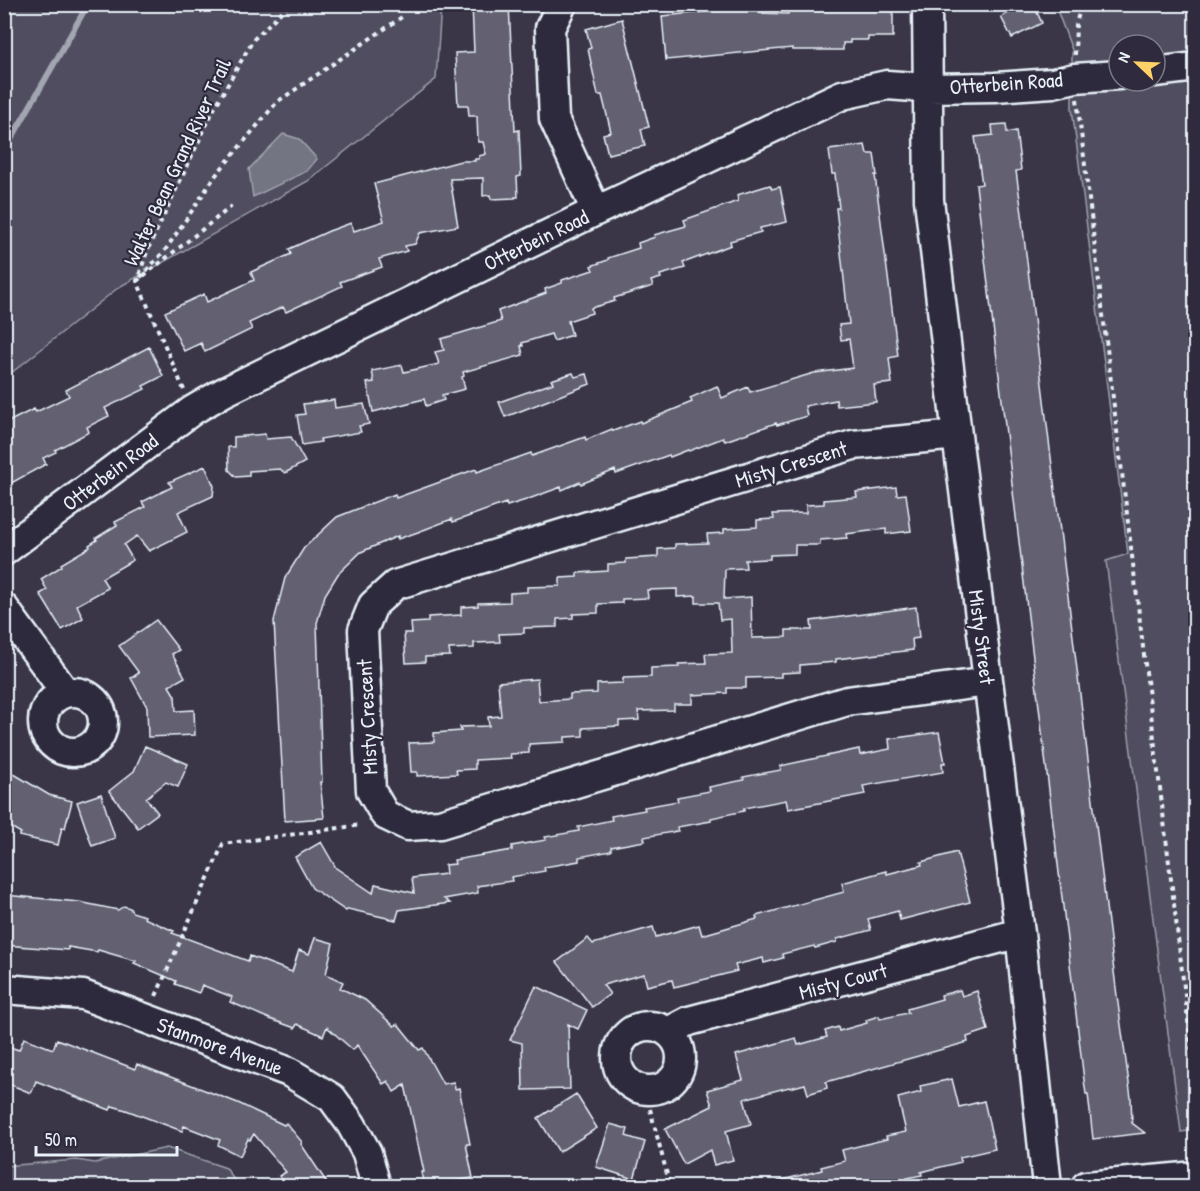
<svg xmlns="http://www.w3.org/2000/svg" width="1200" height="1191" font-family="'Patrick Hand',sans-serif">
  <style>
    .green { fill: #504e5f; stroke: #9ca0ac; stroke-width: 1.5; fill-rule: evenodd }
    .water { fill: #737482; stroke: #a2a6b1; stroke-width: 1.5 }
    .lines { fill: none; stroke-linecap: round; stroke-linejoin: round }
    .stream { stroke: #a2a6b1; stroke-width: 6 }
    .building { fill: #636171; stroke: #e8f1f8; stroke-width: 1.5 }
    .minor-casing { stroke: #e8f1f8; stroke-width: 33 }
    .path { stroke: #e8f1f8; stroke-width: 4; stroke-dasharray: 4.5 4.5; stroke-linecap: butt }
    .minor { stroke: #2f2a3d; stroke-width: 28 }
    .labels { text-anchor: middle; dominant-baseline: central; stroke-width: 4.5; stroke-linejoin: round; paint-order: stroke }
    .street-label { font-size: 21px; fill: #e8f1f8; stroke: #2f2a3d }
  </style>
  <rect width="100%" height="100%" fill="#3a3648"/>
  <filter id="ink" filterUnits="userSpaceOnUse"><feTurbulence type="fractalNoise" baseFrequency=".0167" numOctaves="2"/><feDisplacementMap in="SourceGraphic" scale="12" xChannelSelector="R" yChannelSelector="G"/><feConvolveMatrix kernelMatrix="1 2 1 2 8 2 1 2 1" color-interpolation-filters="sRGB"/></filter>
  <g filter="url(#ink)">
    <path class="green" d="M4 5H441L436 79 308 181 119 287 5 378Z
      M1055 5H1195L1196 1130 1181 1132 1106 561 1128 554 1072 108V50ZM1119 45H1155V81H1119Z
      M167 1148 226 1168 238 1186H5V1166L76 1160 95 1163Z"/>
    <path class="water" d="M283 134 299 139 317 159 307 171 253 197 249 169Z"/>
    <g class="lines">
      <path class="stream" d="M4 152 88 4"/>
    </g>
    <path class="building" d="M472 4H509L515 131 519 130 521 176 517 177 518 197H515V198L491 199 490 195 483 196V178L450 179 458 226 420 233 415 244 405 246 407 251 379 259 382 267 340 282 342 286 286 312 283 307 249 323 252 329 205 352 201 343 184 351 165 312 204 294 207 302 254 280 251 272 291 254 289 249 329 231 351 223 354 231 384 221 374 184 461 161H475V159H479V156L486 154 483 142H478L477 116H469L468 105H458L455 53 474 52Z
      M1026 4H1033L1042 23 1012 38 1001 17Z
      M878 6V8H886V11H893V37H868V40H850V43H843V50H792V48L666 60 662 16 758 7 759 13 788 14V7Z
      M622 19 649 127 641 129 645 146 608 154 603 134 611 132 602 95H598L588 49 591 48 586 29Z
      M1006 124 1007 133 1016 131 1021 170 1016 171 1023 221H1022L1117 996 1131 1098 1132 1123 1145 1133 1093 1139 1088 1094H1086L1084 1080 976 185 982 184 975 137 993 135 992 125Z
      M865 145 867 154H874L877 175H875L898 356 889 358 892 383 874 385 876 402 837 406 836 400 805 406 807 416 777 425 776 423 725 441 723 438 689 451 688 450 670 457 669 455 616 474 615 470 581 484 580 482 562 490 561 487 526 500 507 506 506 503 453 522 452 519 418 532 398 539V536L361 552 338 574 325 595 317 623 322 782H320L324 818 285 821 274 621 285 578 304 548 337 517 395 494 396 498 476 469 477 472 531 453 532 456 585 437 586 440 612 429 613 431 640 421 641 423 692 402 690 398 717 386 722 398 748 387 750 392 814 373 853 368 849 339 841 340 839 325 849 324 836 208H839L835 174H832L829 150Z
      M770 185 772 189 780 187 787 222 760 228 761 232 730 241 731 245 683 263 685 268 660 275 661 278 651 281 653 286 614 298 615 301 591 308 592 313 568 321 572 335 554 341 551 334 522 343 523 346H521L523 355 463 372 464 376 462 377 465 389 442 395 444 400 426 406 424 399 373 412 367 383 374 382 372 371 402 365 404 372 439 364 435 352 444 350 441 339 501 321 498 311 546 293 545 289 562 283V280L593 270 591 266 608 260V258L639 248 638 243 655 237 654 235 686 226 684 220 738 201 737 195Z
      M149 347 163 376 143 386 145 389 105 408 109 416 87 427 89 432 55 450 56 452 43 458 46 464 4 487V424L34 409 36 412 69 396 66 390Z
      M573 373 575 377 587 374 590 384 505 417 499 402 553 383 551 380Z
      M334 400 335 408 364 404 369 424 359 426 361 432 320 439 321 442 302 445 297 415 305 414 303 404Z
      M265 434 266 439 291 437 305 462 285 473 280 469 249 471V476L236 477 229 470 228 447H234V437Z
      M205 466 214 486 213 496 178 512 187 532 149 551 137 536 124 545 133 560 102 578 108 588 77 605 83 618 62 630 40 594 47 590 41 579 62 566 61 564 90 547 89 545 97 540 96 538 117 525 115 522 145 507 142 502 172 487 169 482Z
      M896 487 897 495 906 494 911 531 886 534V529L846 534 847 538 820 540V545H795V554L770 555V559L745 560 746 568 725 569 724 599 751 597 752 638 786 637V630H812L811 621 916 607 919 638 912 639 913 650 836 659V662L800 665V672L781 673V677L746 678V688H727V693L692 695V704H674V710L638 711 639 720 619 721V726L583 728V736L565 737V742L529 744V753L510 754 511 758 475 760V769L456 770 457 774 417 776V772H411L409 743 434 742V733L461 731 460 727 489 726 488 717 501 716 498 682 537 679 539 701 570 699V694L597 693V684L623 683V678L651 677V668L679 667 678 664 706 663 705 654 732 653 731 619 720 620 718 603H696V596L677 597V589L647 590 648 598 622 599V603L598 604V613L573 614V618L557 619V627L524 628V633L499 634 500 642 474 643V648L449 649 450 656 425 657V662L406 663 404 633H412L411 623 428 622V617L461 615V607L478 606V603L510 602V593L527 592V587L560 586V578L577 577V573L608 571V564L626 563V559L658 557V549L675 548V544L708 543 707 534 724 533V529L757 527V520L774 519 773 514 806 513V505L824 504V500L857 497 856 492Z
      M156 620 179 650 172 654 185 677 169 686 175 696 176 711 194 710 195 735 148 737 147 707 131 678 139 673 119 646Z
      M939 732 945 763H942L943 772 863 786 865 794 788 809 786 800 744 808V811L711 818V821L677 827 678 831 644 837 645 841 611 847V851L579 857V861L544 867 545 871 511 877 512 881 477 886 478 893 444 899 450 903 399 910 396 920 348 909 346 911 312 888 295 857 321 842 336 868 373 893 375 884 414 893 412 878 446 874 445 865 455 864 454 860 512 850V846L546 840 545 837 579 831 578 827 612 820 611 816 645 810 644 807 678 801 677 797 710 791 709 787 744 780 743 777 781 770 780 766 859 749 860 755 890 749 889 739Z
      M145 746 188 764 178 787 166 782 146 798 158 813 138 828 109 791 134 771Z
      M4 768 49 795 72 801 65 828 62 827 58 845 19 836 21 833 4 823Z
      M101 794 115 838 92 846 77 802Z
      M957 852 970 902 900 920 898 911 868 919 871 930 837 939V942L815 948 814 946 782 954 783 958 764 963 763 958 735 965 737 971 718 976 674 987 672 980 647 986 644 974 603 985 610 994 592 1007 557 962 588 938 593 944 653 927 656 937 699 925 702 935 757 919 756 916 844 892 842 883 886 871 887 874 922 865 921 862Z
      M4 895 79 902 118 910 124 906 130 908 132 912 145 916 144 918 174 931 172 933 248 961 250 956 292 972 299 950 309 954 315 938 333 943 326 974 343 982 340 988 365 1000 394 1026 398 1024 419 1050 423 1048 443 1084 454 1082 455 1089 459 1088 470 1144H466L473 1178 424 1186 421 1172H424L405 1085 394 1092 388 1081 383 1084 357 1045 353 1050 327 1027 323 1036 297 1024 295 1028 270 1019 230 1002 232 997 202 985 199 993 175 984 176 981 134 963 136 961 98 950 97 952 68 947V950L4 945Z
      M536 986 587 1010 578 1029 568 1024 570 1089 523 1090 522 1043 510 1040Z
      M960 990 962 996 977 991 988 1030 967 1037 968 1042 826 1082 827 1088 808 1094 805 1084 790 1088 789 1087 744 1099 751 1124 726 1131 733 1160 714 1165 710 1150 684 1164 665 1129 712 1106 707 1090 743 1080 736 1055 796 1038 798 1045 827 1037 825 1031 838 1027 839 1031 867 1023 866 1020 879 1016 880 1019 908 1013 907 1009 942 999 941 995Z
      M24 1038 53 1049 57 1039 135 1069 137 1064 238 1103 284 1125 286 1123 302 1142 301 1144 329 1186H286L279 1176 286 1172 254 1134 250 1140 248 1139 240 1156 218 1145 220 1140 184 1126 182 1131 126 1110 112 1106 110 1110 36 1081 31 1093 4 1082V1045L19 1050Z
      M952 1079 959 1107 984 1101 995 1149 960 1157 961 1162 921 1172 922 1175 907 1178 908 1182 894 1185 893 1181 869 1186H779L778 1181 822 1170 821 1167 845 1161 842 1150 887 1139 886 1136 906 1132 898 1098 921 1092 920 1086Z
      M576 1094 597 1128 559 1152 538 1118Z
      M610 1124 628 1129 626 1136 645 1142 634 1179 596 1167Z"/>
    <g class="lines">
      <g class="minor-casing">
        <path id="minor" d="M562 4 550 28 554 119 596 211
          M927 4 929 200 957 435 1020 933 1047 1186
          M1155 72 1196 67
          M957 435 853 445 395 585 373 605 363 630 371 791 385 815 408 826 440 824 847 701 988 682
          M4 551 193 410 224 392 596 211 842 95 887 85 928 88 995 87 1053 83 1075 78 1119 75
          M4 608 65 692
          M43 722a30 30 0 1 1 60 0a30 30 0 1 1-60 0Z
          M4 989 83 995 289 1072 332 1098 351 1124 367 1153 376 1186
          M617 1058a32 32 0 1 1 64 0a32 32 0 1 1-64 0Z
          M668 1032 689 1021 1020 933
          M1086 1186 1196 1176"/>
      </g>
      <path class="path" d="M1075 55 1076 23 1082 4
        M1077 99 1196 1087
        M232 206 137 281 166 249 216 175 277 102 402 17
        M184 390 137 281 148 249 214 109 253 40 289 4
        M156 996 223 844 361 825
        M650 1109 670 1186"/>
      <use href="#minor" class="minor"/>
    </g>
  </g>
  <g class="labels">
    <g class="street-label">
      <text transform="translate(1006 83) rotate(-4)">Otterbein Road</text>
      <text transform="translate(177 162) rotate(-65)">Walter Bean Grand River Trail</text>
      <text transform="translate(536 240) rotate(-26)">Otterbein Road</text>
      <text transform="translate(791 464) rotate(-17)">Misty Crescent</text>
      <text transform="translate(110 472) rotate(-37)">Otterbein Road</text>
      <text transform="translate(982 637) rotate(83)">Misty Street</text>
      <text transform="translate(367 717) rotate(-93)">Misty Crescent</text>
      <text transform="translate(843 981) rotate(-15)">Misty Court</text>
      <text transform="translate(220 1046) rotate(20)">Stanmore Avenue</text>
    </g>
  </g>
  <rect width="1200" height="1191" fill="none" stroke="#2f2a3d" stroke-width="24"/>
  <rect x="12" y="12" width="1176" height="1167" fill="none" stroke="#e8f1f8" stroke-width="2" filter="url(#ink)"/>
  <g transform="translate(1137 63) rotate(293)"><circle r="28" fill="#2f2a3d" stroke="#797a88" stroke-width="1.5"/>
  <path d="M0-4.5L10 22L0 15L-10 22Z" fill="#ffd166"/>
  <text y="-9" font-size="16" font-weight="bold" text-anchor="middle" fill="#e8f1f8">N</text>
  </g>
  <path d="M36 1146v9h141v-9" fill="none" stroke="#e8f1f8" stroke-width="3"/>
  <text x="45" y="1146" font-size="18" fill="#e8f1f8" stroke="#2f2a3d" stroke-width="4.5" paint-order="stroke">50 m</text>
</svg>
